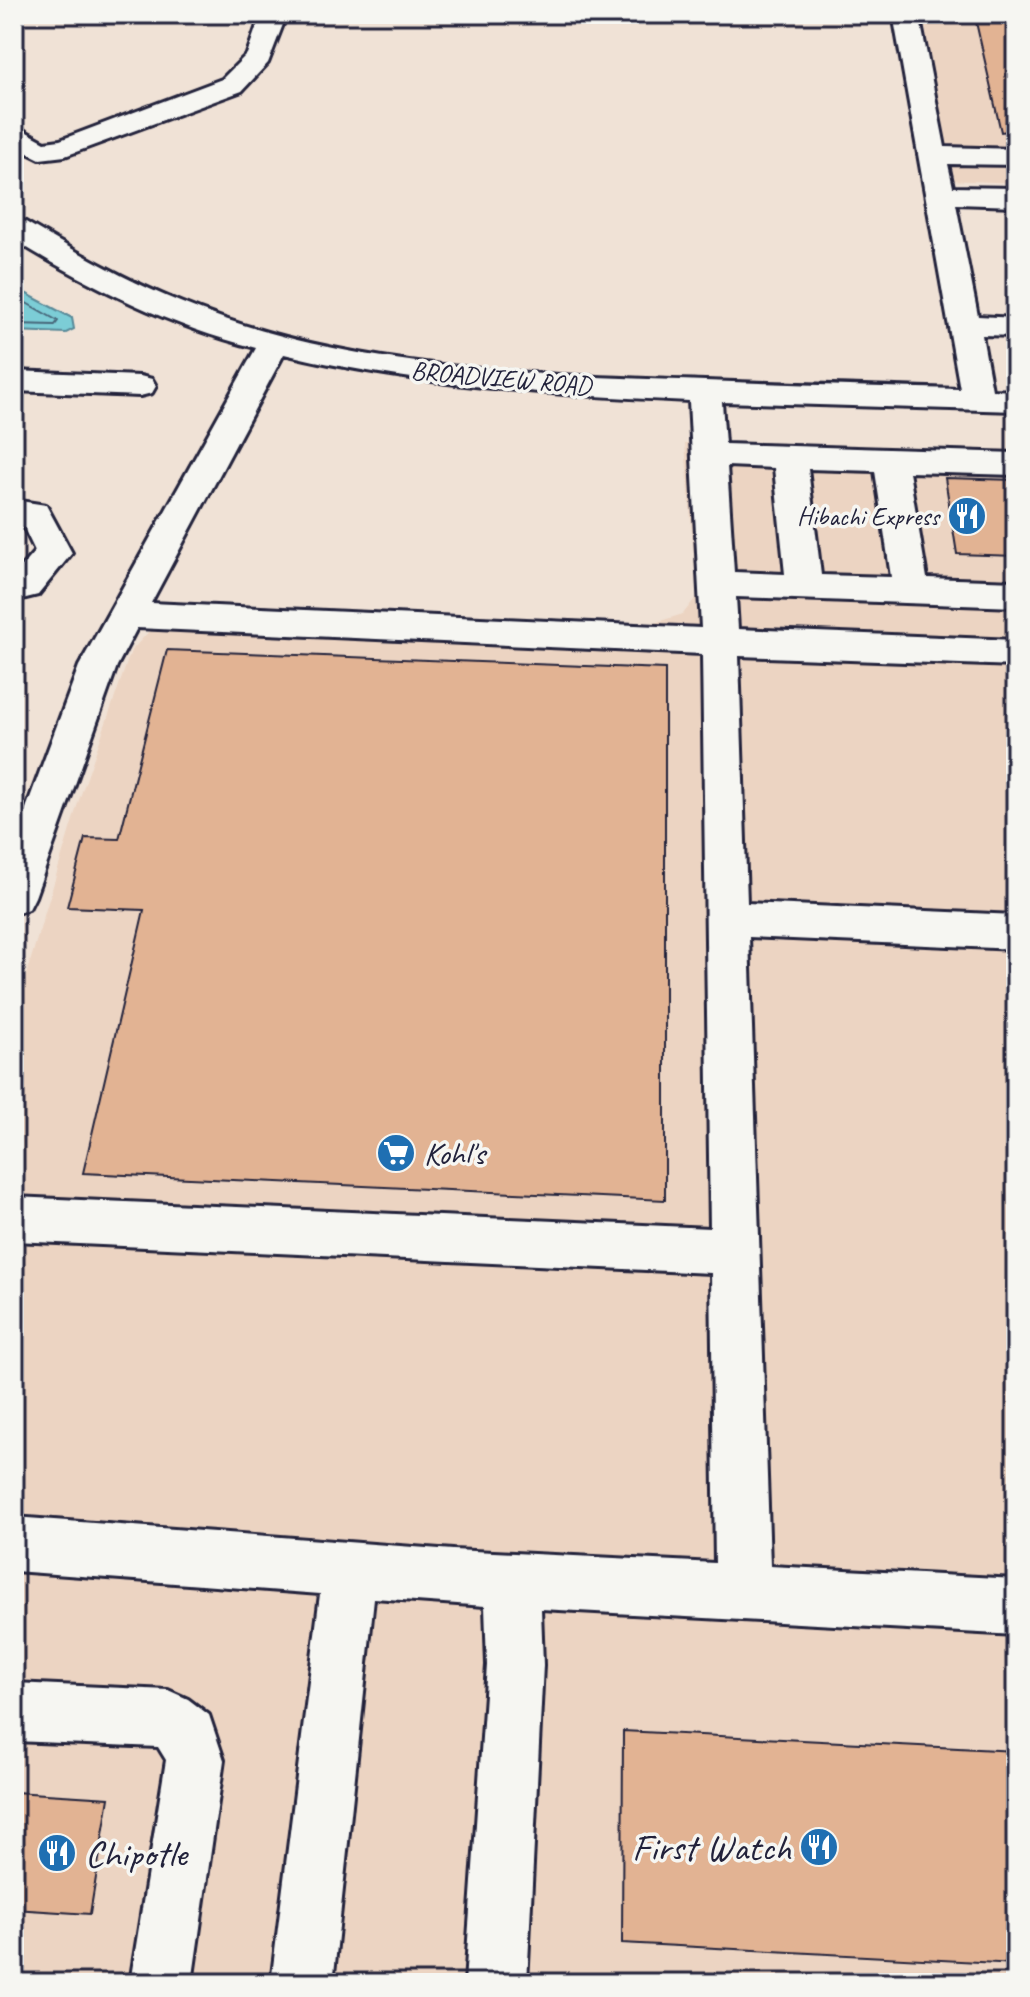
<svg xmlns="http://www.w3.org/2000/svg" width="1030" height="1997" font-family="Caveat,sans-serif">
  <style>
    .built { fill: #ecd4c2 }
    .water { fill: #7ccdd6; stroke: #588998; stroke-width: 2 }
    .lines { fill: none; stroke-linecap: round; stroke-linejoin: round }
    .shore { stroke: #466679; stroke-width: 2 }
    .building { fill: #e2b393; stroke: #22223b; stroke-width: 2 }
    .minor-casing { stroke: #22223b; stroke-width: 6 }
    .minor { fill: #f6f6f2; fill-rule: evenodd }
    .labels { text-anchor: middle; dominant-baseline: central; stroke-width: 7; stroke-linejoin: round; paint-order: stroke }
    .far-street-label { font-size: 26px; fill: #22223b; stroke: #f6f6f2 }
    .far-poi-label { font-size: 26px; fill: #22223b; stroke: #f6f6f2; text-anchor: end }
    .poi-label { font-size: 32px; fill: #22223b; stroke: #f6f6f2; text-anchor: start }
    .near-poi-label { font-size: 38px; fill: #22223b; stroke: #f6f6f2; text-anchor: end }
  </style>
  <rect width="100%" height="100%" fill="#f0e2d6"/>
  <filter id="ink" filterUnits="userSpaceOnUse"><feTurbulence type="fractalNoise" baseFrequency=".0125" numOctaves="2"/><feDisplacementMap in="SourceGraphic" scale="16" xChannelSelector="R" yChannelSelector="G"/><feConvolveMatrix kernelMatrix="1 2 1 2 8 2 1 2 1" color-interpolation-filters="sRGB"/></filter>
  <g filter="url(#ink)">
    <path class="built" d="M923 14H1016V183L948 180Z
      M685 443 1016 450V1983H14V1015L78 803 131 651 174 604 641 627 683 614 697 596Z"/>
    <path class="water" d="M14 287 72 318 74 329 66 333 14 331Z"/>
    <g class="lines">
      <path class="shore" d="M14 296 58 321 55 325 14 324"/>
    </g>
    <path class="building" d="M976 22 1016 23V130L1001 132Z
      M945 478 1016 480V556L957 554Z
      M167 650 665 669V1200L83 1173 144 910 67 907 85 838 119 839Z
      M623 1731 1016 1751V1964L622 1943Z
      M14 1792 109 1798 90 1914 14 1909Z"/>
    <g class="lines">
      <g class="minor-casing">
        <path id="minor" d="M261 14H287L268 63 242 91 65 156 40 159 14 146V125L45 142 60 140 222 79 247 54Z
          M893 14H919L945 147 1016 149V165L948 164 953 187 1016 188V206L956 204 978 316 1016 318V336L982 335 992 390 1016 391V411L722 402 725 444 1016 453V475L909 472 927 578 1016 581V607L736 597 738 629 1016 640V666L739 656 747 903 1016 915V949L749 937 770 1566 1016 1579V1635L541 1609 543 1665 527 1983H465L487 1665 485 1606 374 1598 333 1983H271L320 1594 14 1571V1517L453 1550 715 1563 711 1273 14 1241V1197L710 1228 702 654 137 628 117 666 35 897 29 909 14 914V841L79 666 256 348C169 326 90 286 14 240V218L24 221C75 251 125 280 180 302 343 370 531 375 705 381 790 384 875 387 960 389ZM284 354C418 386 553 395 689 401L701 628 151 603ZM727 466 774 468 785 574 734 572ZM808 469 875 471 891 577 821 575Z
          M14 371 140 376 152 379 156 386 152 393 140 396 14 391Z
          M14 500 46 505 72 553 38 595 14 601V575L35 551 22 524H14Z
          M14 1683 168 1690 188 1699 209 1715 224 1760 192 1983H130L166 1760 158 1747 14 1741Z"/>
      </g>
      <use href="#minor" class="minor"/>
    </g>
  </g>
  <defs>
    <g id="restaurant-disc" transform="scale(2)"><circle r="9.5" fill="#1f6fb2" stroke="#f6f6f2"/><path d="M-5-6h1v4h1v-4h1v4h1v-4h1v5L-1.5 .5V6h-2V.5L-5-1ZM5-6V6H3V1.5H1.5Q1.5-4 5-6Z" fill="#fff"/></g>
    <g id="supermarket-disc" transform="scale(2)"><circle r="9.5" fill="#1f6fb2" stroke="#f6f6f2"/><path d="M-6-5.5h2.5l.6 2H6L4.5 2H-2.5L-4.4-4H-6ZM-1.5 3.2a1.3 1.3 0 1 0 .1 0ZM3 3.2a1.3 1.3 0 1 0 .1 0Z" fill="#fff"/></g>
  </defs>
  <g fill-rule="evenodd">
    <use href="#restaurant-disc" x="967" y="516"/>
    <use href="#supermarket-disc" x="396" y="1153"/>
    <use href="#restaurant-disc" x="819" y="1847"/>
    <use href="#restaurant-disc" x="57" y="1853"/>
  </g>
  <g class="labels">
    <g class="far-street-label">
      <text transform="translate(501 378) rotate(5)">BROADVIEW ROAD</text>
    </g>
    <g class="far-poi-label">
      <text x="939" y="516">Hibachi Express</text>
    </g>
    <g class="poi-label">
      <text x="424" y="1153">Kohl's</text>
    </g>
    <g class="near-poi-label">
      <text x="791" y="1847">First Watch</text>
      <text x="85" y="1853" text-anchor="start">Chipotle</text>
    </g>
  </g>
  <rect width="1030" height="1997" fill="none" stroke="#f6f6f2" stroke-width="48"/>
  <rect x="24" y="24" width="982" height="1949" fill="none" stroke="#22223b" stroke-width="3" filter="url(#ink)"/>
</svg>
